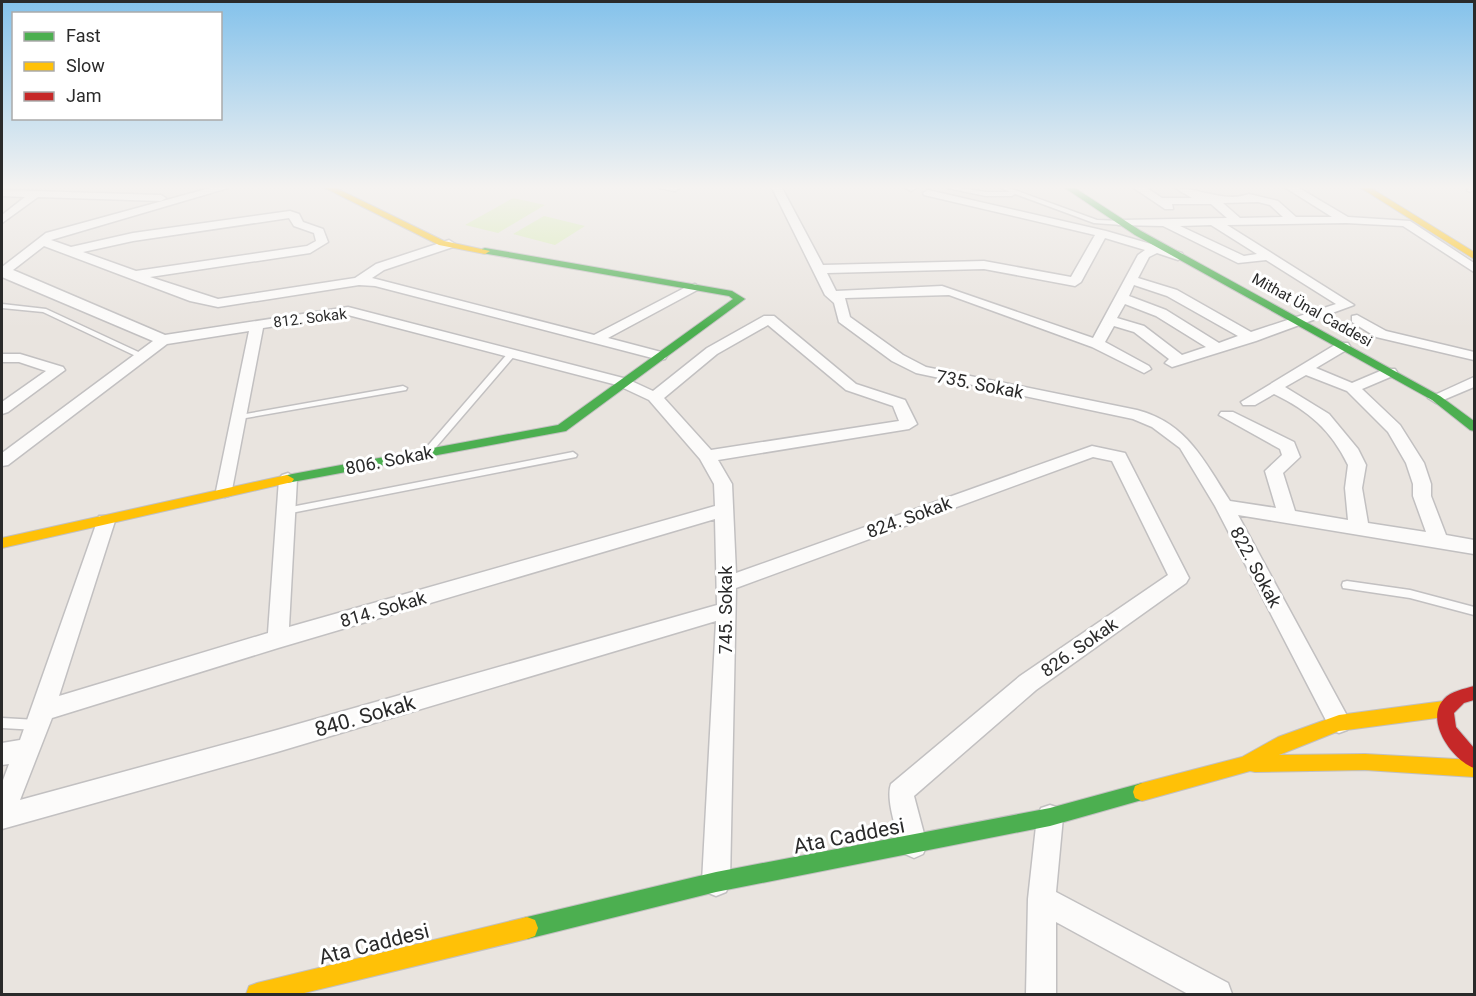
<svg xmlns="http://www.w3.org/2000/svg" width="1476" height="996" font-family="Roboto,sans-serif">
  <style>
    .pitch { fill: #d7ebb3 }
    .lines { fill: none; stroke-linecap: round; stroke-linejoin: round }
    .lane-casing { stroke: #c2c0c1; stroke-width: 3 }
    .street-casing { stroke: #c2c0c1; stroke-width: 3 }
    .fast-casing { stroke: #c2c0c1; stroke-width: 2 }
    .slow-casing { stroke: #c2c0c1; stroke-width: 2 }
    .jam-casing { stroke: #c2c0c1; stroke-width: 2 }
    .lane { fill: #fcfbfa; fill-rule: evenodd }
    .street { fill: #fcfbfa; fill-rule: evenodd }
    .fast { fill: #4caf50; fill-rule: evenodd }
    .slow { fill: #ffc107; fill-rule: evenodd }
    .jam { fill: #c62828; fill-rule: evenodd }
    .labels { text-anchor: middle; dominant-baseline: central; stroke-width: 6; stroke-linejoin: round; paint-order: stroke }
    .far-street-label { font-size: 15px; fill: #2a2a2a; stroke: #fff }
    .street-label { font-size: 18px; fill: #2a2a2a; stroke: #fff }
    .near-street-label { font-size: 21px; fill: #2a2a2a; stroke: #fff }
  </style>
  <rect width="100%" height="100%" fill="#e9e4df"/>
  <path class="pitch" d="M513 198 545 205 498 233 465 225Z
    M544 216 585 226 555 245 513 234Z"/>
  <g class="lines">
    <g class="lane-casing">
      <path id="lane" d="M947 188H960L986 192H1010L1001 188H1009L1097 220 1122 221 1125 223 1122 225 1094 223 1015 194 1012 196H986Z
        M1469 188H1474V189L1470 192 1467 190Z
        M2 304 46 309 147 356 143 358H140L43 312 2 308Z
        M509 352H515L516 354 431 453H425L424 451 425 449Z
        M403 386 407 388 406 390 240 419 236 417 240 415Z
        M573 452 577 455 576 457 286 514 281 511 286 508Z
        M1347 581 1410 590 1474 607V615L1410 598 1343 588 1342 585 1343 582Z
        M2 718 37 720 41 721 43 725 41 729 37 730 2 728Z"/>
    </g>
    <g class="street-casing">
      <path id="street" d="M210 188H228L51 240 71 247 133 233 290 211 299 214 303 222 323 229 328 242 310 253 150 277 218 299 355 278 376 264 449 240 455 244 453 247 384 270 372 278 594 335 690 285 695 284 701 288 608 338 665 353 667 356 665 359 660 360 375 286 359 285 218 307 190 301 44 246 13 270 165 335 348 307 627 379 653 391 707 348 764 316H774L856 384 905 400 917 424 909 429 718 460 732 484 736 573 1092 446 1125 453 1189 578 1186 583 1036 690 914 796 927 845 923 854 914 858 905 854C898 838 885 799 891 784L1020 676 1168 575 1112 461 1093 457 736 588 730 882 726 892 716 896 706 892 702 882 716 621 277 752 2 829V783L9 764 2 765V743L20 740 99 516H113L115 521 59 696 268 633 279 479 282 475 288 473 297 479 289 627 715 506 714 484 700 459 649 400 617 385 348 315 263 328 231 495 225 497 216 491 249 331 167 344 8 465 2 466V453L153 341 2 277V267L46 233ZM289 218 294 226 314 233 316 241 307 246 136 271 83 252 133 241ZM768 325 846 390 893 406 899 421 711 450 664 398 717 354ZM715 519 717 605 277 730 20 800 52 718 278 648Z
        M659 188H680L675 191Z
        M772 188H782L823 265 984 261 1071 277 1095 235 924 195 923 193 928 190 1106 231 1182 253 1184 256 1178 260 1157 253 1149 257 1138 278 1177 290 1251 332 1336 304 1266 260 1238 263 1163 226 1118 225V221L1122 220 1227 218 1211 204H1172L1173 209H1165L1134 188H1147L1162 198H1192L1175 188C1200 188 1224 203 1249 194L1278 201 1296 217H1332L1286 188H1299L1348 217 1410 221 1474 263V272L1403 226 1346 223 1227 225 1354 305 1256 341 1172 367 1165 363 1169 359 1134 332 1114 326 1105 342 1149 366 1151 369 1144 373 1092 347 949 295 845 298 850 317 903 355 926 367 1137 410C1187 423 1204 461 1230 501L1276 508 1265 471 1282 455 1280 449 1219 415 1221 412H1233L1294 442 1300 457 1283 473 1295 511 1348 520 1345 488 1348 465C1331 430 1309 411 1274 394L1255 405H1243L1241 402 1338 343H1348L1350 346 1348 349 1316 368 1352 383 1385 369H1395L1397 372 1395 375 1362 389 1400 425 1424 463 1431 484V496L1446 535 1474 540V554L1238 515 1351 723 1347 730 1339 733 1331 730 1215 506 1180 448 1152 427 1133 419 916 373 892 361 839 322 834 303 825 295ZM1258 202 1270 205 1283 217 1240 218 1223 203ZM1211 225 1257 254 1244 256 1180 226ZM1105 238 1145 250 1138 255 1093 338 942 286 836 291 827 273 984 269 1075 286 1081 282ZM1134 285 1167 296 1238 336 1219 343 1166 310 1129 296ZM1125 304 1156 316 1206 347 1182 355 1144 326 1117 318ZM1306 375 1347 391 1388 432 1406 463 1413 484V496L1426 532 1368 523 1362 488 1366 465 1358 449 1329 414 1285 387Z
        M905 188H916L911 191Z
        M2 190 161 195 166 198 161 201 38 197 2 223V215L25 197 2 196Z
        M1357 315 1386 331 1474 352V360L1376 337 1352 322V316Z
        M2 354H20L63 367 65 370 8 412 2 414V402L46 371 19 362H2Z
        M1474 377V387L1436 403 1428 398Z
        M1050 805 1059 808 1063 817 1056 892 1228 983 1232 994H1188L1056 922V994H1026L1028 899 1037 817 1041 808Z"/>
    </g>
    <g class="fast-casing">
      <path id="fast" d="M1065 188H1075L1141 231 1440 396 1474 421V431L1470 430 1432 400 1135 235Z
        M485 248 732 291 745 299 566 431 287 483 282 482 280 479 287 475 558 425 733 299 729 296 482 253V249Z
        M1142 783 1149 786 1151 792 1149 798 1050 826 716 892 527 939 519 936 516 928 519 920 527 917 716 872 1050 808Z"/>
    </g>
    <g class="slow-casing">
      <path id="slow" d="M325 188H336L444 241 490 251 485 254 439 245Z
        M1361 188H1371L1474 252V259Z
        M287 475 294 479 292 482 2 548V538Z
        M1444 701 1450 704 1453 709 1450 714 1444 717 1339 731 1279 755 1365 754 1474 760V777L1365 770 1255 772 1250 771 1142 801 1135 798 1133 792 1135 786 1142 783 1242 757 1278 737 1339 715Z
        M527 917 535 920 538 928 535 936 527 939 300 994H246L249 986 257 983Z"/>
    </g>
    <g class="jam-casing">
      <path id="jam" d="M1474 686V700L1464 703 1454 713 1456 727 1474 748V768C1452 760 1424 720 1444 699 1451 691 1464 689 1474 686Z"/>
    </g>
    <use href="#lane" class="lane"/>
    <use href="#street" class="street"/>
    <use href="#fast" class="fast"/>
    <use href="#slow" class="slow"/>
    <use href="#jam" class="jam"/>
  </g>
  <linearGradient id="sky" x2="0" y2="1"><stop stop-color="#84c2eb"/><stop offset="0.57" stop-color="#f5f3f1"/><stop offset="1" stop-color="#f5f3f1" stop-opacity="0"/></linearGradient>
  <rect width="1476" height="328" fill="url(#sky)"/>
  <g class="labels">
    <g class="far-street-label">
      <text transform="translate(1312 310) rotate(29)">Mithat Ünal Caddesi</text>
      <text transform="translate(310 318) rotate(-7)">812. Sokak</text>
    </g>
    <g class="street-label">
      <text transform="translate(980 384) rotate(11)">735. Sokak</text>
      <text transform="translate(389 460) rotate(-11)">806. Sokak</text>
      <text transform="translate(909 517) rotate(-20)">824. Sokak</text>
      <text transform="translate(1256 567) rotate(62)">822. Sokak</text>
      <text transform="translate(383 609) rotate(-16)">814. Sokak</text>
      <text transform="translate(725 610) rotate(-90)">745. Sokak</text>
      <text transform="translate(1079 647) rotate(-35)">826. Sokak</text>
    </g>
    <g class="near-street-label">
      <text transform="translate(365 716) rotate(-16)">840. Sokak</text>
      <text transform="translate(849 836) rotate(-11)">Ata Caddesi</text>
      <text transform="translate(374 944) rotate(-14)">Ata Caddesi</text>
    </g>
  </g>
  <rect width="1476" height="996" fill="none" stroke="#2a2a2a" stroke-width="6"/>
  <rect x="12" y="12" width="210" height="108" fill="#ffffff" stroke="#aaaaaa" stroke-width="1.5"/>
  <rect x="24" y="32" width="30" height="9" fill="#4caf50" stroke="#aaaaaa" stroke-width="1.5"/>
  <text x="66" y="42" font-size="18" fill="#2a2a2a">Fast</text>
  <rect x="24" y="62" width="30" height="9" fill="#ffc107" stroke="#aaaaaa" stroke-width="1.5"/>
  <text x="66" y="72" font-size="18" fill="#2a2a2a">Slow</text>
  <rect x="24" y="92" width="30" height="9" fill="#c62828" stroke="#aaaaaa" stroke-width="1.5"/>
  <text x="66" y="102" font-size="18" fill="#2a2a2a">Jam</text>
</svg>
